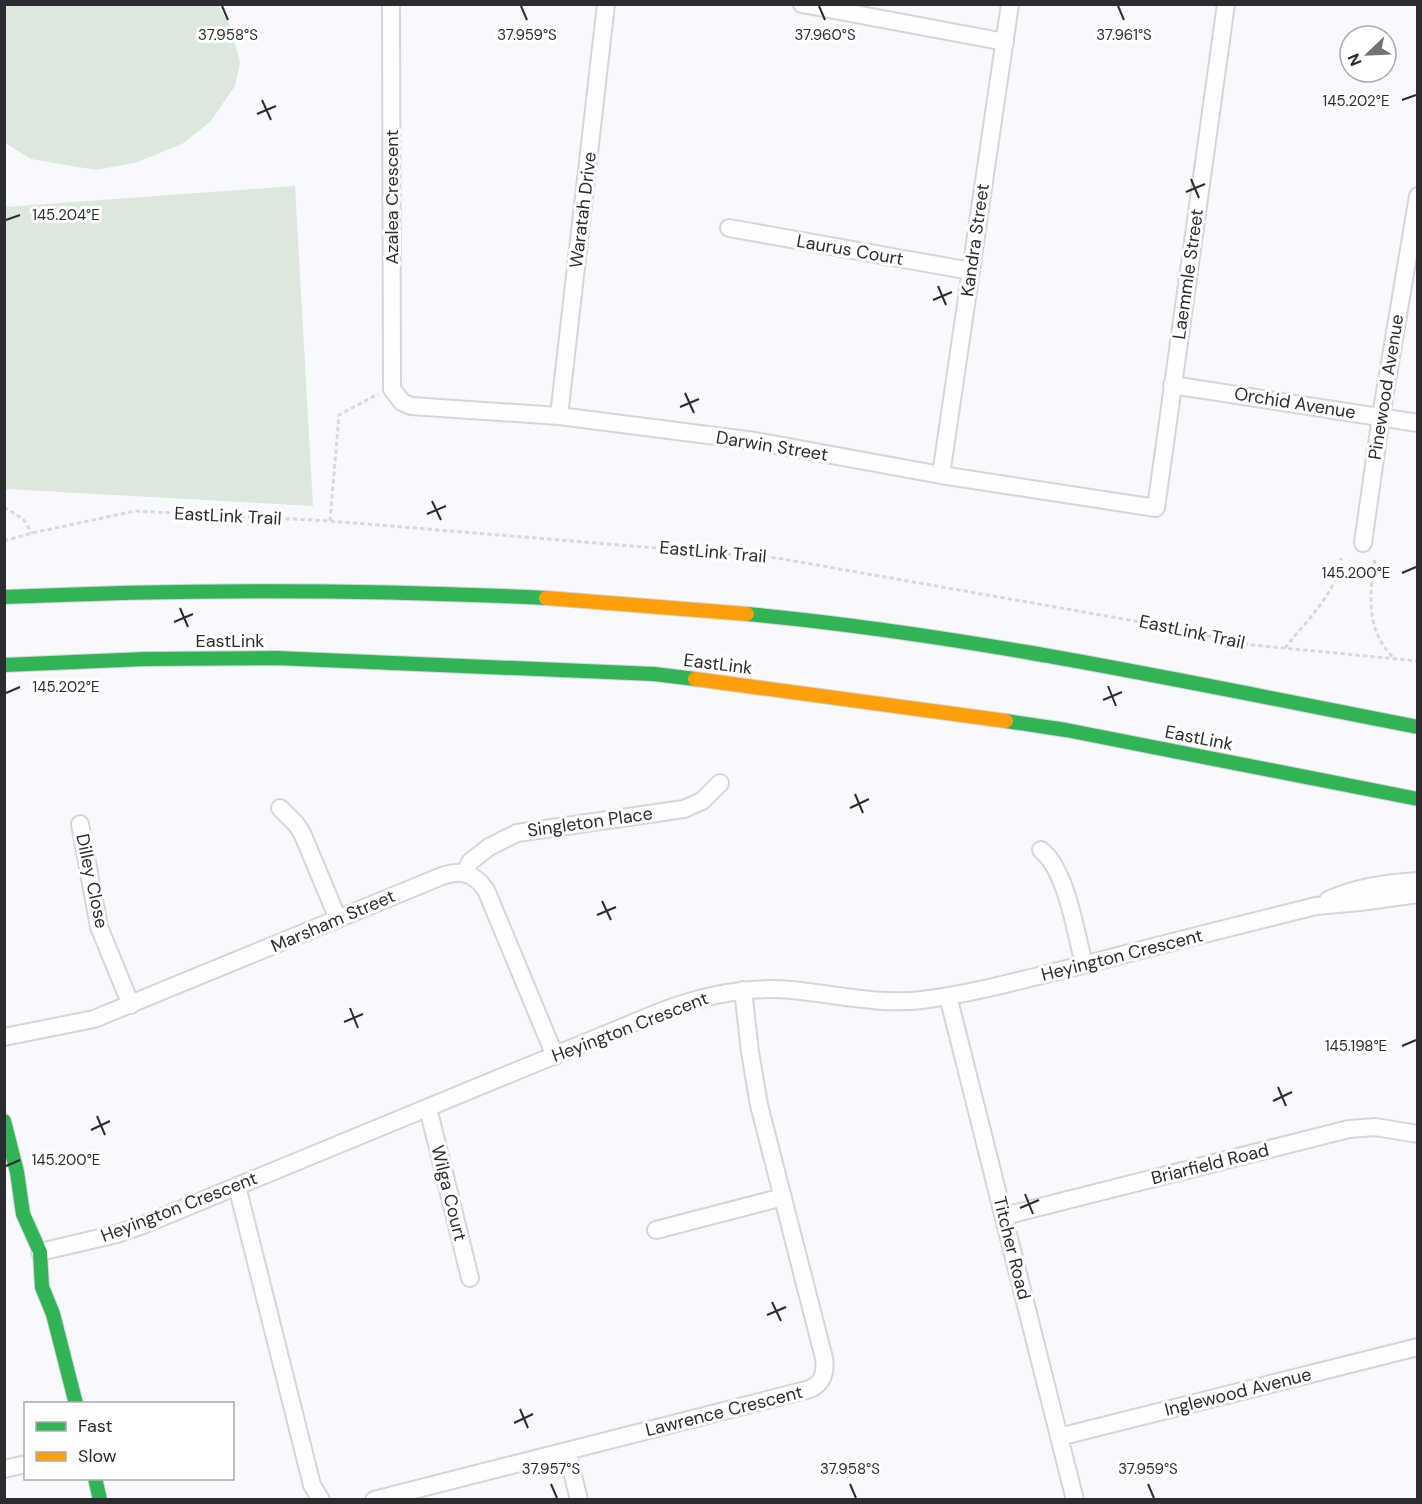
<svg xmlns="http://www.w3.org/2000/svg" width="1422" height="1504" font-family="'DM Sans',sans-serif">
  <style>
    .green { fill: #dce8dd }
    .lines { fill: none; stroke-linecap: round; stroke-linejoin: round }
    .street-casing { stroke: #d6d6da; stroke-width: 20 }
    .fast-casing { stroke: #d6d6da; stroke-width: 16 }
    .slow-casing { stroke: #d6d6da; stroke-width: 16 }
    .path { stroke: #d9d9da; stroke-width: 3; stroke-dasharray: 4.5 3; stroke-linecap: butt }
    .street { stroke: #fefeff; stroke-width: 16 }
    .fast { stroke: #30b455; stroke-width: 14 }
    .slow { stroke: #ff9f0a; stroke-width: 14 }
    .ticks { fill: none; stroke: #2b2c2f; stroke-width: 2 }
    .labels { text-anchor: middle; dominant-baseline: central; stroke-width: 6; stroke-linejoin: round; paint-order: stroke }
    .street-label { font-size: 18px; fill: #2b2c2f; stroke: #fff }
    .ticks-label { font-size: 15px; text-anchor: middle; fill: #2b2c2f; stroke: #fff; stroke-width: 6; stroke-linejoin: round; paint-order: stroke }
  </style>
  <rect width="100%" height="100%" fill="#f8f9fd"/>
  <path class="green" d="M5 4 218 5 229 24 240 62 235 86 210 122 182 144 135 163 96 170 31 159 5 143Z
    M295 186 313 506 5 489V207Z"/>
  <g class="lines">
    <g class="street-casing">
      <path id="street" d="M391 4 392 389 402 402 411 406 559 416 755 441 941 475 1156 508 1226 4
        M802 4 1005 42
        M729 228 971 271
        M1172 385 1418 423
        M559 416 606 4
        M941 475 1010 4
        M1363 543 1381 416 1418 196
        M280 808 296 824 302 833 338 919
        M80 824 99 927 131 1005
        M1041 850C1067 871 1075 931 1084 964
        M465 872 470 862 489 847 517 833 684 809 702 801 720 783
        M1328 900C1357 887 1386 883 1418 881
        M948 996 1075 1500
        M4 1037 94 1019 442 876C461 869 474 873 486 890L555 1056
        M428 1108 470 1278
        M237 1186 312 1485 321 1500
        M1004 1216 1349 1129 1375 1127 1418 1134
        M656 1230 783 1197
        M40 1252 117 1234 143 1225 662 1011C704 995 746 986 791 990 836 994 877 1005 922 1000 978 993 1032 977 1087 964 1163 944 1240 925 1316 906L1360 902 1418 894
        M1059 1437 1418 1347
        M567 1451 579 1500
        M4 1469 26 1464
        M374 1500 810 1389C823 1383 826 1372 824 1358L759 1105 750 1052 743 990"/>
    </g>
    <g class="fast-casing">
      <path id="fast" d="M4 597C185 589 365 589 546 598
        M747 614C973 635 1196 684 1418 727
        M4 665 145 659 276 658 654 674 695 679
        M1006 721 1066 730 1418 799
        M4 1121 17 1172 23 1214 40 1252 42 1287 53 1314 76 1404
        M95 1478 100 1500"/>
    </g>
    <g class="slow-casing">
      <path id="slow" d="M546 598 747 614
        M695 679 1006 721"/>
    </g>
    <path class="path" d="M4 507 23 519 32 533
      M330 521 339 415 378 394
      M4 541 32 533 135 511 330 521 777 558 1135 621 1252 645 1418 661
      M1375 560C1369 594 1366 631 1393 657
      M1285 648C1306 621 1337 593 1341 558"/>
    <use href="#street" class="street"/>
    <use href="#fast" class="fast"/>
    <use href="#slow" class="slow"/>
  </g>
  <path class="ticks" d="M222 6 228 20M521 6 527 20M819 6 825 20M1118 6 1124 20M262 100 271 120M1402 100 1416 95M257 114 276 106M1191 179 1199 198M1186 192 1205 184M6 220 20 215M938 286 946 305M933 300 952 292M685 393 694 413M680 407 699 399M432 501 441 520M427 514 446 506M1402 573 1416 567M180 608 188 627M174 622 193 614M1108 686 1116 706M6 693 20 687M1103 700 1122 692M855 794 863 813M850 808 869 799M602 901 611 920M597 915 616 907M350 1008 358 1028M344 1022 363 1014M1402 1046 1416 1040M1278 1087 1286 1106M1273 1101 1292 1092M97 1116 105 1135M91 1130 110 1121M6 1166 20 1160M1025 1194 1033 1214M1020 1208 1039 1200M772 1302 781 1321M767 1315 786 1307M520 1409 528 1428M514 1423 533 1414M551 1484 557 1498M850 1484 856 1498M1148 1484 1154 1498"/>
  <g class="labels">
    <g class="street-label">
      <text transform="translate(392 197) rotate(-90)">Azalea Crescent</text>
      <text transform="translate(583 210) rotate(-83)">Waratah Drive</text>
      <text transform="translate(975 240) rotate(-82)">Kandra Street</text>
      <text transform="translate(850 250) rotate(10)">Laurus Court</text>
      <text transform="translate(1188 274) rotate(-82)">Laemmle Street</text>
      <text transform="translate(1386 387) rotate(-81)">Pinewood Avenue</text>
      <text transform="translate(1295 403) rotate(9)">Orchid Avenue</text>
      <text transform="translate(772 446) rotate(9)">Darwin Street</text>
      <text transform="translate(228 516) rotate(3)">EastLink Trail</text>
      <text transform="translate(713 552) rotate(5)">EastLink Trail</text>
      <text transform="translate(1192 632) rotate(12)">EastLink Trail</text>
      <text x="230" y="641">EastLink</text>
      <text transform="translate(718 664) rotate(7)">EastLink</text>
      <text transform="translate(1199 738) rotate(11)">EastLink</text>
      <text transform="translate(590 822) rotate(-8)">Singleton Place</text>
      <text transform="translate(92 881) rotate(78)">Dilley Close</text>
      <text transform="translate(333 921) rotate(-23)">Marsham Street</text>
      <text transform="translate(1122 955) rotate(-14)">Heyington Crescent</text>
      <text transform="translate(630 1027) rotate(-21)">Heyington Crescent</text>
      <text transform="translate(1210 1164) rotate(-14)">Briarfield Road</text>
      <text transform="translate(449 1193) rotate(76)">Wilga Court</text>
      <text transform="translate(179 1207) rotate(-21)">Heyington Crescent</text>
      <text transform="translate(1012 1248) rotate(76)">Titcher Road</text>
      <text transform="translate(1238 1392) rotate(-14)">Inglewood Avenue</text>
      <text transform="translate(724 1411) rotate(-14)">Lawrence Crescent</text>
    </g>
  </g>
  <g class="ticks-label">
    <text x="228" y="40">37.958°S</text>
    <text x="527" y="40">37.959°S</text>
    <text x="825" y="40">37.960°S</text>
    <text x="1124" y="40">37.961°S</text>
    <text x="1356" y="106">145.202°E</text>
    <text x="66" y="220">145.204°E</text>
    <text x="1356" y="578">145.200°E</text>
    <text x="66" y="692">145.202°E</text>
    <text x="1356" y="1051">145.198°E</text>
    <text x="66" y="1165">145.200°E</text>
    <text x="551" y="1474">37.957°S</text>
    <text x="850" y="1474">37.958°S</text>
    <text x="1148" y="1474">37.959°S</text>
  </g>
  <rect width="1422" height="1504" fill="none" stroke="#2b2c2f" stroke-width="12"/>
  <rect x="24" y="1402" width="210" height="78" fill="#ffffff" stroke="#aaabac" stroke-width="1.5"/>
  <rect x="36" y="1422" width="30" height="9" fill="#30b455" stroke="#aaabac" stroke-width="1.5"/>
  <text x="78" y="1432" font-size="18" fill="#2b2c2f">Fast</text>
  <rect x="36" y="1452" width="30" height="9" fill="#ff9f0a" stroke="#aaabac" stroke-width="1.5"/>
  <text x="78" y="1462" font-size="18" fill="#2b2c2f">Slow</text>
  <g transform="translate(1368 54) rotate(247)"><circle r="28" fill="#ffffff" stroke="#aaabac" stroke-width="1.5"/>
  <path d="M0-4.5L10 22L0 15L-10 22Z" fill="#737477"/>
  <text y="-9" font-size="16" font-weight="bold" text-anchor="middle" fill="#2b2c2f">N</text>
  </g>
</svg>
